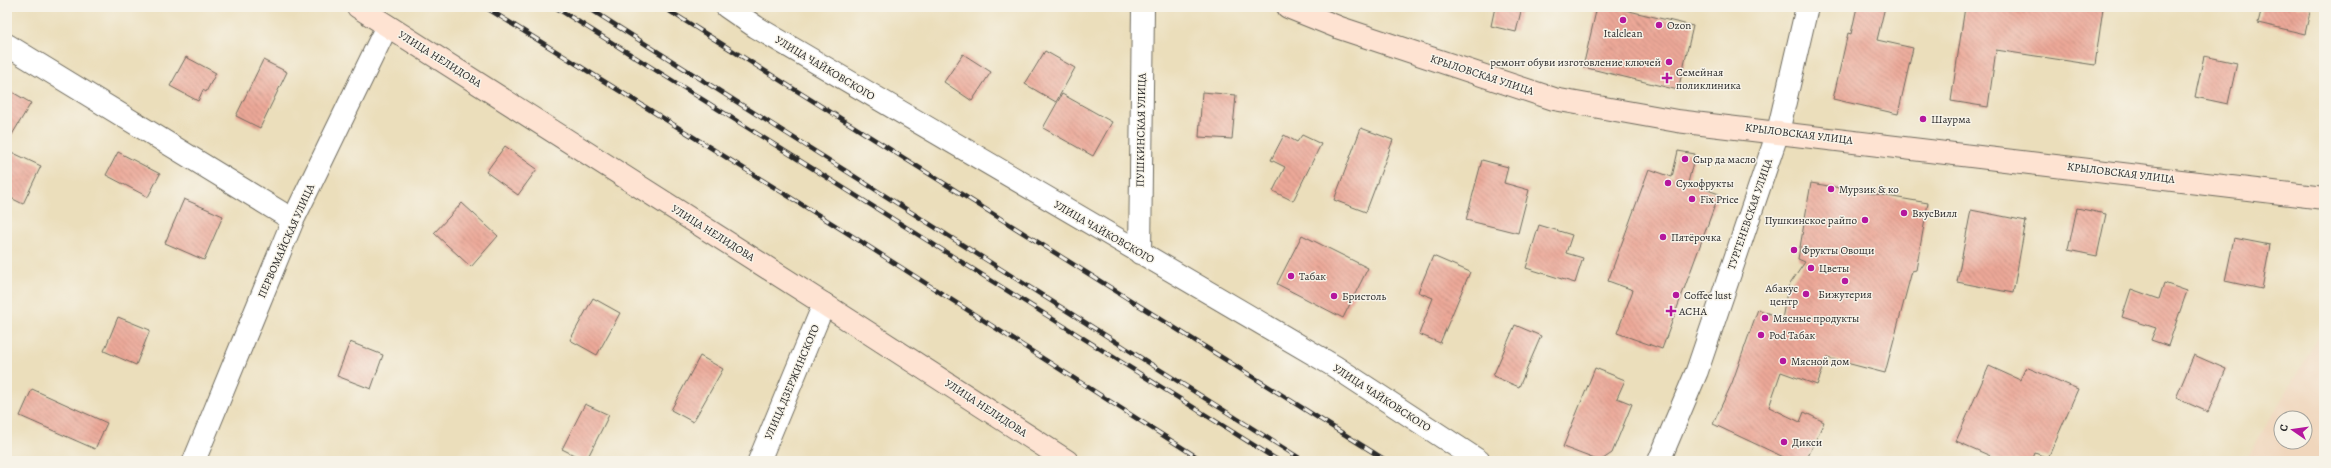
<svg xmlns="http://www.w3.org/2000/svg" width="2331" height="468" font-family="Alegreya,serif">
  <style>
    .built { fill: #f0d6bc; fill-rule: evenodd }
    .building { fill: url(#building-back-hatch) }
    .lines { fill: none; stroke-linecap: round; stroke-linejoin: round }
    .street-casing { stroke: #6e6a5d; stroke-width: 24 }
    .secondary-casing { stroke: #6e6a5d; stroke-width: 24 }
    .street { stroke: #fff; stroke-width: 22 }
    .secondary { stroke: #fee3d2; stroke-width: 22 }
    .rail-casing { stroke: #2b2b2b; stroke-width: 4.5 }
    .rail { stroke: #f7f3e8; stroke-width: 3; stroke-dasharray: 9; stroke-linecap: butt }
    .poi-dot { fill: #b5179e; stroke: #f7f3e8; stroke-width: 1.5 }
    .labels { text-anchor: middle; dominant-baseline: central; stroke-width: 3; stroke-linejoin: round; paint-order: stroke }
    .poi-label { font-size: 11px; fill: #2b2b2b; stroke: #f7f3e8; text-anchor: start }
    .street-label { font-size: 11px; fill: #2b2b2b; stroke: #f7f3e8 }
  </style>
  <defs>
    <pattern id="building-back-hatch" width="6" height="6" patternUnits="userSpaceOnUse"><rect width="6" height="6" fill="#eca898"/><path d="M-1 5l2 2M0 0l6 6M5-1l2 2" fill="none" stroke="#bf897c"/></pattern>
  </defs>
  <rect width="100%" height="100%" fill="#f7f3e8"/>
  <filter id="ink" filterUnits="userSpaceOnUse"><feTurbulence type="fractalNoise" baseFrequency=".025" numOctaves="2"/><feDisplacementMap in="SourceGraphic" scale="8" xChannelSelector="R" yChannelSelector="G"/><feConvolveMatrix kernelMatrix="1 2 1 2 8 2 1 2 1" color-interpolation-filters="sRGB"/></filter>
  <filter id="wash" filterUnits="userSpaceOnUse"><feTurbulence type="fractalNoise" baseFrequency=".012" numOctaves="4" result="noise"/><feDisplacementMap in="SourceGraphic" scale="16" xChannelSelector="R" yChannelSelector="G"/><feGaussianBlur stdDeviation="0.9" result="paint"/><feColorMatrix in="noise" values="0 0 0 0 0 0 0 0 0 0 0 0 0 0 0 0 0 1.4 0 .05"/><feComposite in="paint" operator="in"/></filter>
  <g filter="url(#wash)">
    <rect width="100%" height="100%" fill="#ebdebb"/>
    <path class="built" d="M2324 328V461H2245ZM2281 418H2305V442H2281Z"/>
    <g id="blocks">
      <path class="building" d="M1495 7H1522L1516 32 1491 26Z
        M1597 7H1612L1693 26 1678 90 1583 67Z
        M1857 7H1885L1877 40 1913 48 1898 114 1833 99 1848 33 1851 34Z
        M1965 7 2103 8 2095 65 1996 50 1988 107 1951 101Z
        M2262 7H2311L2305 34 2258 23Z
        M1045 51 1075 68 1056 102 1025 84Z
        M963 54 991 72 972 101 944 82Z
        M2204 56 2237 63 2228 104 2195 97Z
        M186 57 216 73 206 92 203 90 198 101 170 86Z
        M263 60 287 72 260 128 236 116Z
        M7 89 31 103 7 143Z
        M1202 92 1236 95 1232 139 1199 137Z
        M1062 94 1112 122 1093 156 1043 128Z
        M1361 128 1393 140 1366 212 1334 200Z
        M1284 135 1297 142 1302 135 1321 144 1293 201 1273 191 1285 167 1271 160Z
        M505 146 537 169 518 195 486 172Z
        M7 150 41 166 23 204 7 196Z
        M1678 151 1695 154 1688 183 1719 194 1662 349 1617 333 1633 290 1608 281 1649 169 1672 177Z
        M118 152 160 174 148 197 106 175Z
        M1482 160 1508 167 1504 183 1529 190 1518 233 1466 220Z
        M1811 183 1928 203 1916 270 1912 271 1885 373 1827 358 1817 385 1781 372 1769 407 1800 422 1804 412 1824 422 1806 461H1792L1713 424 1732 383 1758 309 1782 319 1788 287 1805 262 1798 259Z
        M184 199 223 216 204 260 165 243Z
        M462 203 498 236 471 267 434 233Z
        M2077 208 2106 214 2097 256 2068 250Z
        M1971 210 2026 221 2013 293 1957 282Z
        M1539 225 1572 235 1566 253 1583 258 1575 283 1526 268Z
        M1302 235 1368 268 1343 318 1277 284Z
        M2234 238 2270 245 2262 289 2225 281Z
        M1433 256 1470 272 1440 343 1419 334 1433 298 1418 292Z
        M2164 283 2187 291 2168 346 2151 340 2156 328 2122 317 2131 289 2159 299Z
        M593 298 620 313 597 355 570 340Z
        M118 317 150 330 136 365 104 351Z
        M1515 325 1541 336 1519 387 1493 376Z
        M350 342 383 355 371 389 337 376Z
        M2194 355 2226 369 2208 412 2176 398Z
        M700 356 723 369 693 422 671 410Z
        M1989 366 2020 380 2026 367 2078 389 2048 458 2035 453 2032 461H2002L1956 441Z
        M1595 368 1625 380 1617 398 1632 404 1612 453 1600 461 1563 447Z
        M32 389 107 423 95 449 20 416Z
        M585 404 609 415 586 461 562 449Z"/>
    </g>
  </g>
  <g filter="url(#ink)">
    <use href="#blocks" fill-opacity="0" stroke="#6e6a5d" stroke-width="1"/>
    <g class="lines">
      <g class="street-casing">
        <path id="street" d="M727 7 756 27 1334 366 1479 461
          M7 45 293 220
          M1140 253 1143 7
          M194 461 293 220 387 26
          M759 461 824 304
          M1659 461 1697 371 1778 132 1807 7"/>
      </g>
      <g class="secondary-casing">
        <path id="secondary" d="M358 7 824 304 1067 461
          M1288 7 1340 28 1554 99 1677 121 2324 198"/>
      </g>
      <use href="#street" class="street"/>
      <use href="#secondary" class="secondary"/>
      <g class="rail-casing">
        <path id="rail" d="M485 7 849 234 1203 461
          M555 7 1279 461
          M587 7 1304 461
          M663 7 1387 461"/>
      </g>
      <use href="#rail" class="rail"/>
    </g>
  </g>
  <g class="poi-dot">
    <circle cx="1623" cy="20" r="4"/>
    <circle cx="1659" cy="25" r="4"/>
    <circle cx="1669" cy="62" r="4"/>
    <path d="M1665 72h4v4h4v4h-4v4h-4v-4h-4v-4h4z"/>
    <circle cx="1923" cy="119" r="4"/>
    <circle cx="1685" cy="159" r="4"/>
    <circle cx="1668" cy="183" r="4"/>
    <circle cx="1831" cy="189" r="4"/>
    <circle cx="1692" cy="199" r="4"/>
    <circle cx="1904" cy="213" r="4"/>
    <circle cx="1865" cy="220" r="4"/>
    <circle cx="1663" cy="237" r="4"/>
    <circle cx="1794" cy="250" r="4"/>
    <circle cx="1811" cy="268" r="4"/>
    <circle cx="1291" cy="276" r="4"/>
    <circle cx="1845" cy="281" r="4"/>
    <circle cx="1806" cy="294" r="4"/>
    <circle cx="1676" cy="295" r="4"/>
    <circle cx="1334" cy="296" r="4"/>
    <path d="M1669 305h4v4h4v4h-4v4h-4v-4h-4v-4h4z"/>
    <circle cx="1765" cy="318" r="4"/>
    <circle cx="1761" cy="335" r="4"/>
    <circle cx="1783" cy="361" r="4"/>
    <circle cx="1784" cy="442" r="4"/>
  </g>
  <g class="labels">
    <g class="poi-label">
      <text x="1667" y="25">Ozon</text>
      <text x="1623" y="33" text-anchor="middle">Italclean</text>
      <text x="1661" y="62" text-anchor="end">ремонт обуви изготовление ключей</text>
      <text x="1676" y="72">Семейная<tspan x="1676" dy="13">поликлиника</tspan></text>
      <text x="1931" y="119">Шаурма</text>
      <text x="1693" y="159">Сыр да масло</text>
      <text x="1676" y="183">Сухофрукты</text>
      <text x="1839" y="189">Мурзик &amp; ко</text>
      <text x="1700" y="199">Fix Price</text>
      <text x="1912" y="213">ВкусВилл</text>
      <text x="1857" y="220" text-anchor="end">Пушкинское райпо</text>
      <text x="1671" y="237">Пятёрочка</text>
      <text x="1802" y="250">Фрукты Овощи</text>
      <text x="1819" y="268">Цветы</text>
      <text x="1299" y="276">Табак</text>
      <text x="1798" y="288" text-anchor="end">Абакус<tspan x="1798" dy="13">центр</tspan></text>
      <text x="1845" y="294" text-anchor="middle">Бижутерия</text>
      <text x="1684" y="295">Coffee lust</text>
      <text x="1342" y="296">Бристоль</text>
      <text x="1679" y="311">АСНА</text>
      <text x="1773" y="318">Мясные продукты</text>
      <text x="1769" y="335">Pod Табак</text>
      <text x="1791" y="361">Мясной дом</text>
      <text x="1792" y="442">Дикси</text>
    </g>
    <g class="street-label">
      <text transform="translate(440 59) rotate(32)">УЛИЦА НЕЛИДОВА</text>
      <text transform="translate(825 68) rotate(31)">УЛИЦА ЧАЙКОВСКОГО</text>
      <text transform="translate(1482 75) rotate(18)">КРЫЛОВСКАЯ УЛИЦА</text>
      <text transform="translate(1141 130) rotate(-89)">ПУШКИНСКАЯ УЛИЦА</text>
      <text transform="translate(1799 134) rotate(7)">КРЫЛОВСКАЯ УЛИЦА</text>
      <text transform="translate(2121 173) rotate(7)">КРЫЛОВСКАЯ УЛИЦА</text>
      <text transform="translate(1750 214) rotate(-71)">ТУРГЕНЕВСКАЯ УЛИЦА</text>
      <text transform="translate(1104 232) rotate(30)">УЛИЦА ЧАЙКОВСКОГО</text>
      <text transform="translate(713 233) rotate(32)">УЛИЦА НЕЛИДОВА</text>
      <text transform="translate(286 241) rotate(-66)">ПЕРВОМАЙСКАЯ УЛИЦА</text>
      <text transform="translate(792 382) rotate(-67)">УЛИЦА ДЗЕРЖИНСКОГО</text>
      <text transform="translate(1382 398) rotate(33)">УЛИЦА ЧАЙКОВСКОГО</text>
      <text transform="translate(986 408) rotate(33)">УЛИЦА НЕЛИДОВА</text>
    </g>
  </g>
  <rect width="2331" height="468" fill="none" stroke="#f7f3e8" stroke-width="24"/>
  <g transform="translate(2293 430) rotate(283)"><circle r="19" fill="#f7f3e8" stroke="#a5a39c"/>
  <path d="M0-3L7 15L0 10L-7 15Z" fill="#b5179e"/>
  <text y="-6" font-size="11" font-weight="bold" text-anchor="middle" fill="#2b2b2b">С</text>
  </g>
</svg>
